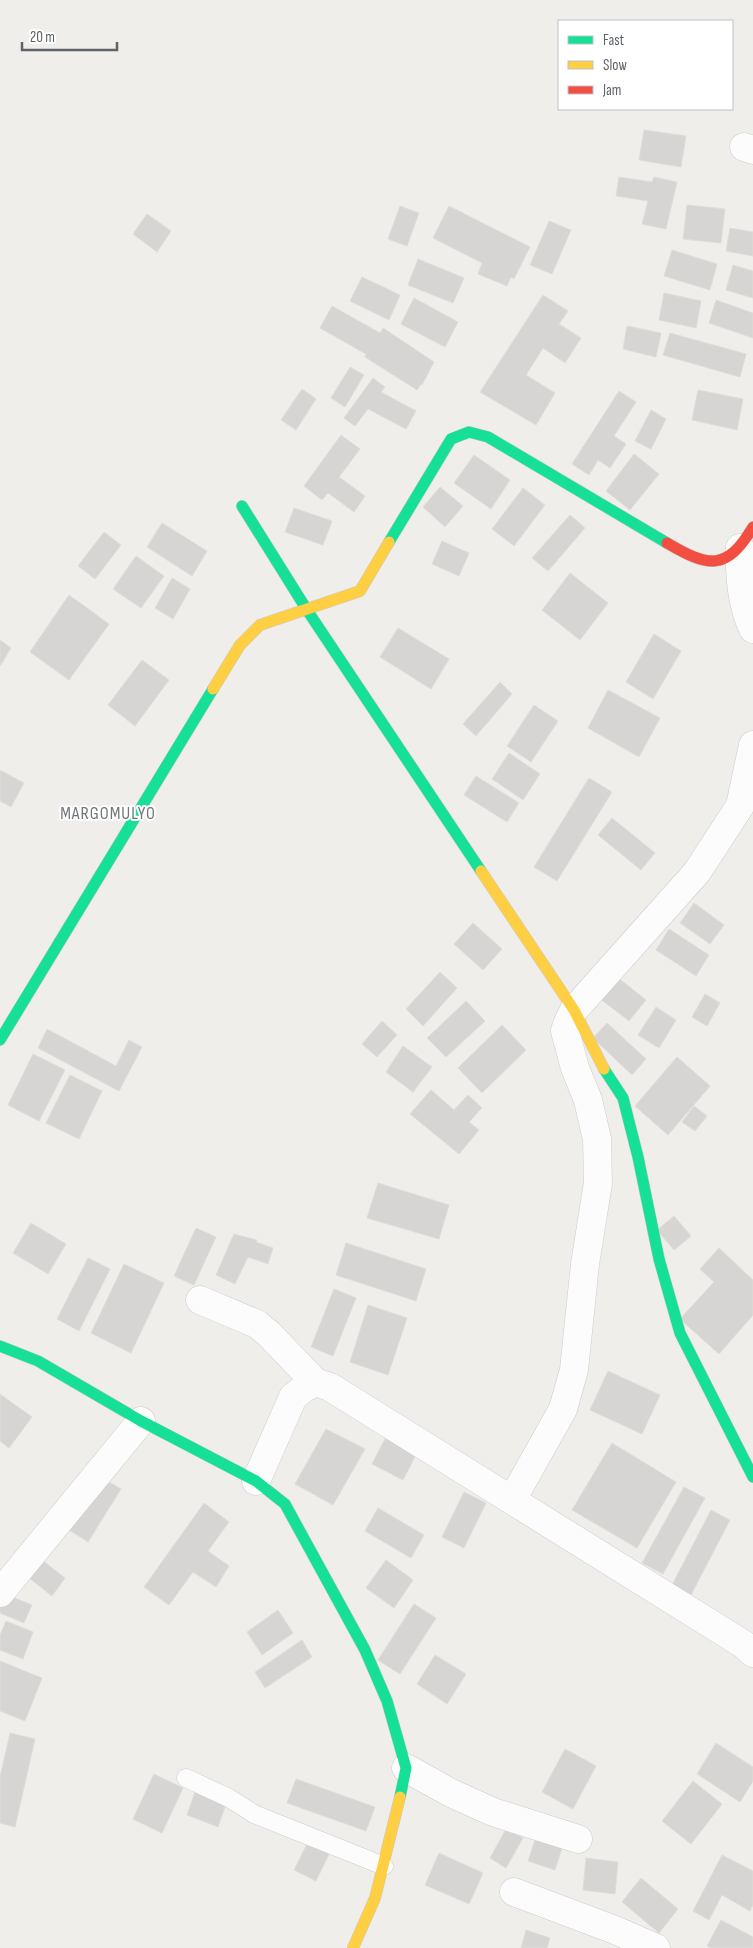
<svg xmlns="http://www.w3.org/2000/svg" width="753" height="1948" font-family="'Sofia Sans Condensed',sans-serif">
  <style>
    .building { fill: #d6d5d3; stroke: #deddd9 }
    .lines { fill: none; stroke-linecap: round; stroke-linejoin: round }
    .lane-casing { stroke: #cbcccc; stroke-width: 19 }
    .street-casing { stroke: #cbcccc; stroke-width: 29 }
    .fast-casing { stroke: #cacacb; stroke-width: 12 }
    .slow-casing { stroke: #cacacb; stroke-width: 12 }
    .jam-casing { stroke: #cacacb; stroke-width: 12 }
    .lane { stroke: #fdfcfc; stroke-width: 18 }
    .street { stroke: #fdfcfc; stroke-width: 28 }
    .fast { stroke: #16e098; stroke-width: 11 }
    .slow { stroke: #ffcf43; stroke-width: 11 }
    .jam { stroke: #f24e42; stroke-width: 11 }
    .labels { text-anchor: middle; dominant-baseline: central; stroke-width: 4; stroke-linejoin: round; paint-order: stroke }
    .quarter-label { font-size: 18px; letter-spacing: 1px; fill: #70757a; stroke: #fff }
  </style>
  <rect width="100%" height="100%" fill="#efeeea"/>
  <path class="building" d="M644 130 686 136 681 167 639 160Z
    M619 177 652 182 654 177 677 182 666 229 642 224 648 201 616 196Z
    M687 205 725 209 721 243 683 239Z
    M400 206 419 213 407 246 388 239Z
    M449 206 530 247 514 279 511 277 507 286 478 274 482 263 433 238Z
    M147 214 171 231 157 252 133 234Z
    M549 221 571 230 552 274 530 265Z
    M730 228 753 232V256L726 251Z
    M672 250 717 264 710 290 664 276Z
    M418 259 464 278 453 303 408 285Z
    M733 265 753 271V298L726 290Z
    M362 277 400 295 389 320 350 301Z
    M664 293 701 301 696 328 659 320Z
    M543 295 568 311 559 324 581 338 565 363 543 348 526 375 555 393 536 425 480 392Z
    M414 298 458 322 445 347 401 324Z
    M716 300 753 313V338L709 323Z
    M332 306 380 333 383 328 434 362 422 385 421 384 417 390 365 357 366 354 320 328Z
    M627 326 661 333 656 357 623 349Z
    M670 333 746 354 740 377 663 355Z
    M350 367 364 375 345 407 331 398Z
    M373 378 385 387 381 392 416 411 406 429 368 409 355 426 344 418Z
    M302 389 316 399 296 430 281 420Z
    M698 390 743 399 737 430 692 420Z
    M619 391 636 402 614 436 626 444 610 468 598 460 589 475 572 464Z
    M651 410 666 419 651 449 635 441Z
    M341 435 360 449 339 477 365 496 354 512 328 493 322 500 304 486Z
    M634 454 659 474 630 510 606 491Z
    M474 455 510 480 491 509 454 483Z
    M440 487 463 506 445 527 423 507Z
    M523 488 545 505 514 546 492 529Z
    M294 508 332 521 323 545 285 532Z
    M570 515 585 528 548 571 532 558Z
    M162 523 207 551 192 576 147 547Z
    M104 532 121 545 95 579 78 566Z
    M442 541 469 553 459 576 432 564Z
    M136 556 164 576 141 608 113 589Z
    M570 573 608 603 580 640 542 610Z
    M172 578 190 589 173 619 155 608Z
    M69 595 109 624 69 680 30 652Z
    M398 628 449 659 431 689 380 657Z
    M654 634 681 651 653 699 626 682Z
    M0 640 11 648 0 666Z
    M142 660 169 680 135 726 108 705Z
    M500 682 512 694 476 736 463 724Z
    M608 690 660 718 639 757 588 728Z
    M534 705 558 721 531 762 507 746Z
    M509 753 540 774 523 800 492 779Z
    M0 770 24 783 11 807 0 801Z
    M476 776 519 803 507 822 464 795Z
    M589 778 612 792 557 881 534 867Z
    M612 818 655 853 641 870 598 835Z
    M694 903 724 925 710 944 680 923Z
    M473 923 502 949 483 970 454 944Z
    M669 929 709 955 696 976 656 950Z
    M440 972 457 988 423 1026 406 1009Z
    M612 973 646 1000 629 1021 595 995Z
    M705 994 720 1003 707 1026 692 1017Z
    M466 1001 485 1021 446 1057 427 1038Z
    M656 1007 676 1020 659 1048 638 1035Z
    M382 1021 397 1035 377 1057 362 1044Z
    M607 1023 646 1059 632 1075 593 1038Z
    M502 1025 526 1050 482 1093 458 1068Z
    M47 1029 116 1066 129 1040 142 1047 119 1091 38 1048Z
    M403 1046 432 1067 413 1092 386 1072Z
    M33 1054 65 1070 39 1121 8 1105Z
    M677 1057 710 1086 668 1135 635 1106Z
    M70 1075 102 1091 79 1139 46 1123Z
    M431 1090 454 1110 468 1095 482 1108 469 1122 479 1130 459 1154 410 1114Z
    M694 1106 707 1116 695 1131 682 1122Z
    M378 1183 449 1205 439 1239 367 1218Z
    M674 1216 691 1236 674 1250 657 1230Z
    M31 1223 66 1244 48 1274 13 1253Z
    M196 1228 216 1237 194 1285 174 1276Z
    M234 1234 257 1240 256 1242 273 1248 268 1264 248 1257 235 1284 216 1275Z
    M346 1243 426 1269 416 1301 336 1275Z
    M719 1248 753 1280V1315L719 1354 680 1319 714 1282 700 1269Z
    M88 1258 110 1269 79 1331 57 1319Z
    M124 1264 164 1283 131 1353 91 1333Z
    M334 1289 356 1298 333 1356 311 1347Z
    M368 1305 407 1318 388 1375 350 1362Z
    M608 1371 660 1395 642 1434 590 1410Z
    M0 1394 32 1417 9 1448 0 1441Z
    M326 1429 365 1449 333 1505 295 1484Z
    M387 1435 418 1451 403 1480 372 1464Z
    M612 1443 676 1482 637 1548 572 1510Z
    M99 1476 121 1489 88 1542 66 1528Z
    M684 1487 705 1498 663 1574 642 1563Z
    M464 1492 486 1503 464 1548 442 1537Z
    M204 1503 229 1522 208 1551 229 1566 216 1587 193 1572 169 1605 144 1587Z
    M378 1508 424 1535 411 1558 365 1531Z
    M711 1510 730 1520 691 1595 672 1585Z
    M38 1557 65 1578 52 1596 24 1574Z
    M386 1560 413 1580 394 1608 366 1588Z
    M5 1594 32 1605 24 1623 0 1613V1605Z
    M414 1604 436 1618 400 1674 378 1660Z
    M278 1610 293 1633 262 1655 247 1632Z
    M6 1621 33 1632 23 1659 0 1650V1635Z
    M302 1640 312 1657 265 1688 255 1672Z
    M435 1655 466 1674 447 1704 417 1684Z
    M0 1661 42 1678 25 1721 0 1711Z
    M10 1733 35 1739 15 1827 0 1823V1777Z
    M716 1743 753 1767V1781L740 1802 697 1774Z
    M565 1749 596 1766 573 1809 542 1792Z
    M154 1774 183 1788 162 1833 133 1819Z
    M296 1779 375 1807 366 1831 287 1803Z
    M693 1781 722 1804 691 1844 662 1821Z
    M195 1792 226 1804 218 1827 187 1815Z
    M506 1829 523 1838 506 1868 490 1858Z
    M536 1837 563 1845 555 1870 528 1861Z
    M308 1842 330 1852 316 1881 294 1870Z
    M439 1853 483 1873 469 1904 425 1885Z
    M722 1855 753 1871V1905L750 1911 722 1895 709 1920 693 1911Z
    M586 1858 618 1862 615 1894 583 1890Z
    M641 1878 678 1909 659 1933 622 1902Z
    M721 1920 753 1937V1948H711L707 1946Z
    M526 1930 550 1938 547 1948H521Z"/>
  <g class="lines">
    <g class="lane-casing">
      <path id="lane" d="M186 1778 229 1798 254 1814 384 1866"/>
    </g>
    <g class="street-casing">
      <path id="street" d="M744 147 753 150
        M740 548C739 576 741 603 753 629
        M200 1300 257 1324 269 1334 315 1382 330 1387 743 1644 753 1653
        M256 1481 293 1397 303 1389 315 1382
        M512 1500 563 1409 574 1370 585 1264 598 1183 597 1139 588 1100 575 1068 565 1031 568 1022 574 1010 697 872 740 806 753 745
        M0 1593 141 1421
        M406 1768 451 1793 493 1812 578 1839
        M514 1892 615 1930 656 1948"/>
    </g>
    <g class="fast-casing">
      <path id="fast" d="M242 506 307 610 481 871
        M389 542 451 439 469 432 488 437 667 543
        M0 1040 213 689
        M604 1069 623 1098 638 1157 659 1259 680 1333 753 1477
        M0 1346 38 1361 141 1421 256 1481 285 1504 365 1650 387 1701 406 1768 400 1797"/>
    </g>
    <g class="slow-casing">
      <path id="slow" d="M213 689 240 645 260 625 360 591 389 542
        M481 871 574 1010 604 1069
        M353 1948 375 1898 400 1797"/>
    </g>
    <g class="jam-casing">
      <path id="jam" d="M667 543C708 567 726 572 753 527"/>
    </g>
    <use href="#lane" class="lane"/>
    <use href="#street" class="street"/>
    <use href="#fast" class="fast"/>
    <use href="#slow" class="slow"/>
    <use href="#jam" class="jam"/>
  </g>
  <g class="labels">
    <g class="quarter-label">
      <text x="108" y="813">MARGOMULYO</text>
    </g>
  </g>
  <rect x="558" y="20" width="175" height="90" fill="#ffffff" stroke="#bfc1c3"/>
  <rect x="568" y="36" width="25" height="8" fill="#16e098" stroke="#bfc1c3"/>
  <text x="603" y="45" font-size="15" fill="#5f6368">Fast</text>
  <rect x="568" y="61" width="25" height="8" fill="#ffcf43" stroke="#bfc1c3"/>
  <text x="603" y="70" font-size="15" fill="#5f6368">Slow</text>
  <rect x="568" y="86" width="25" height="8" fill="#f24e42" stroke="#bfc1c3"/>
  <text x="603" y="95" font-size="15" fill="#5f6368">Jam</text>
  <path d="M22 42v8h95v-8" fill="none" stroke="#5f6368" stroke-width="2.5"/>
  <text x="30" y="42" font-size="15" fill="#5f6368" stroke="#ffffff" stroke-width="4" paint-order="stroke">20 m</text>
</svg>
